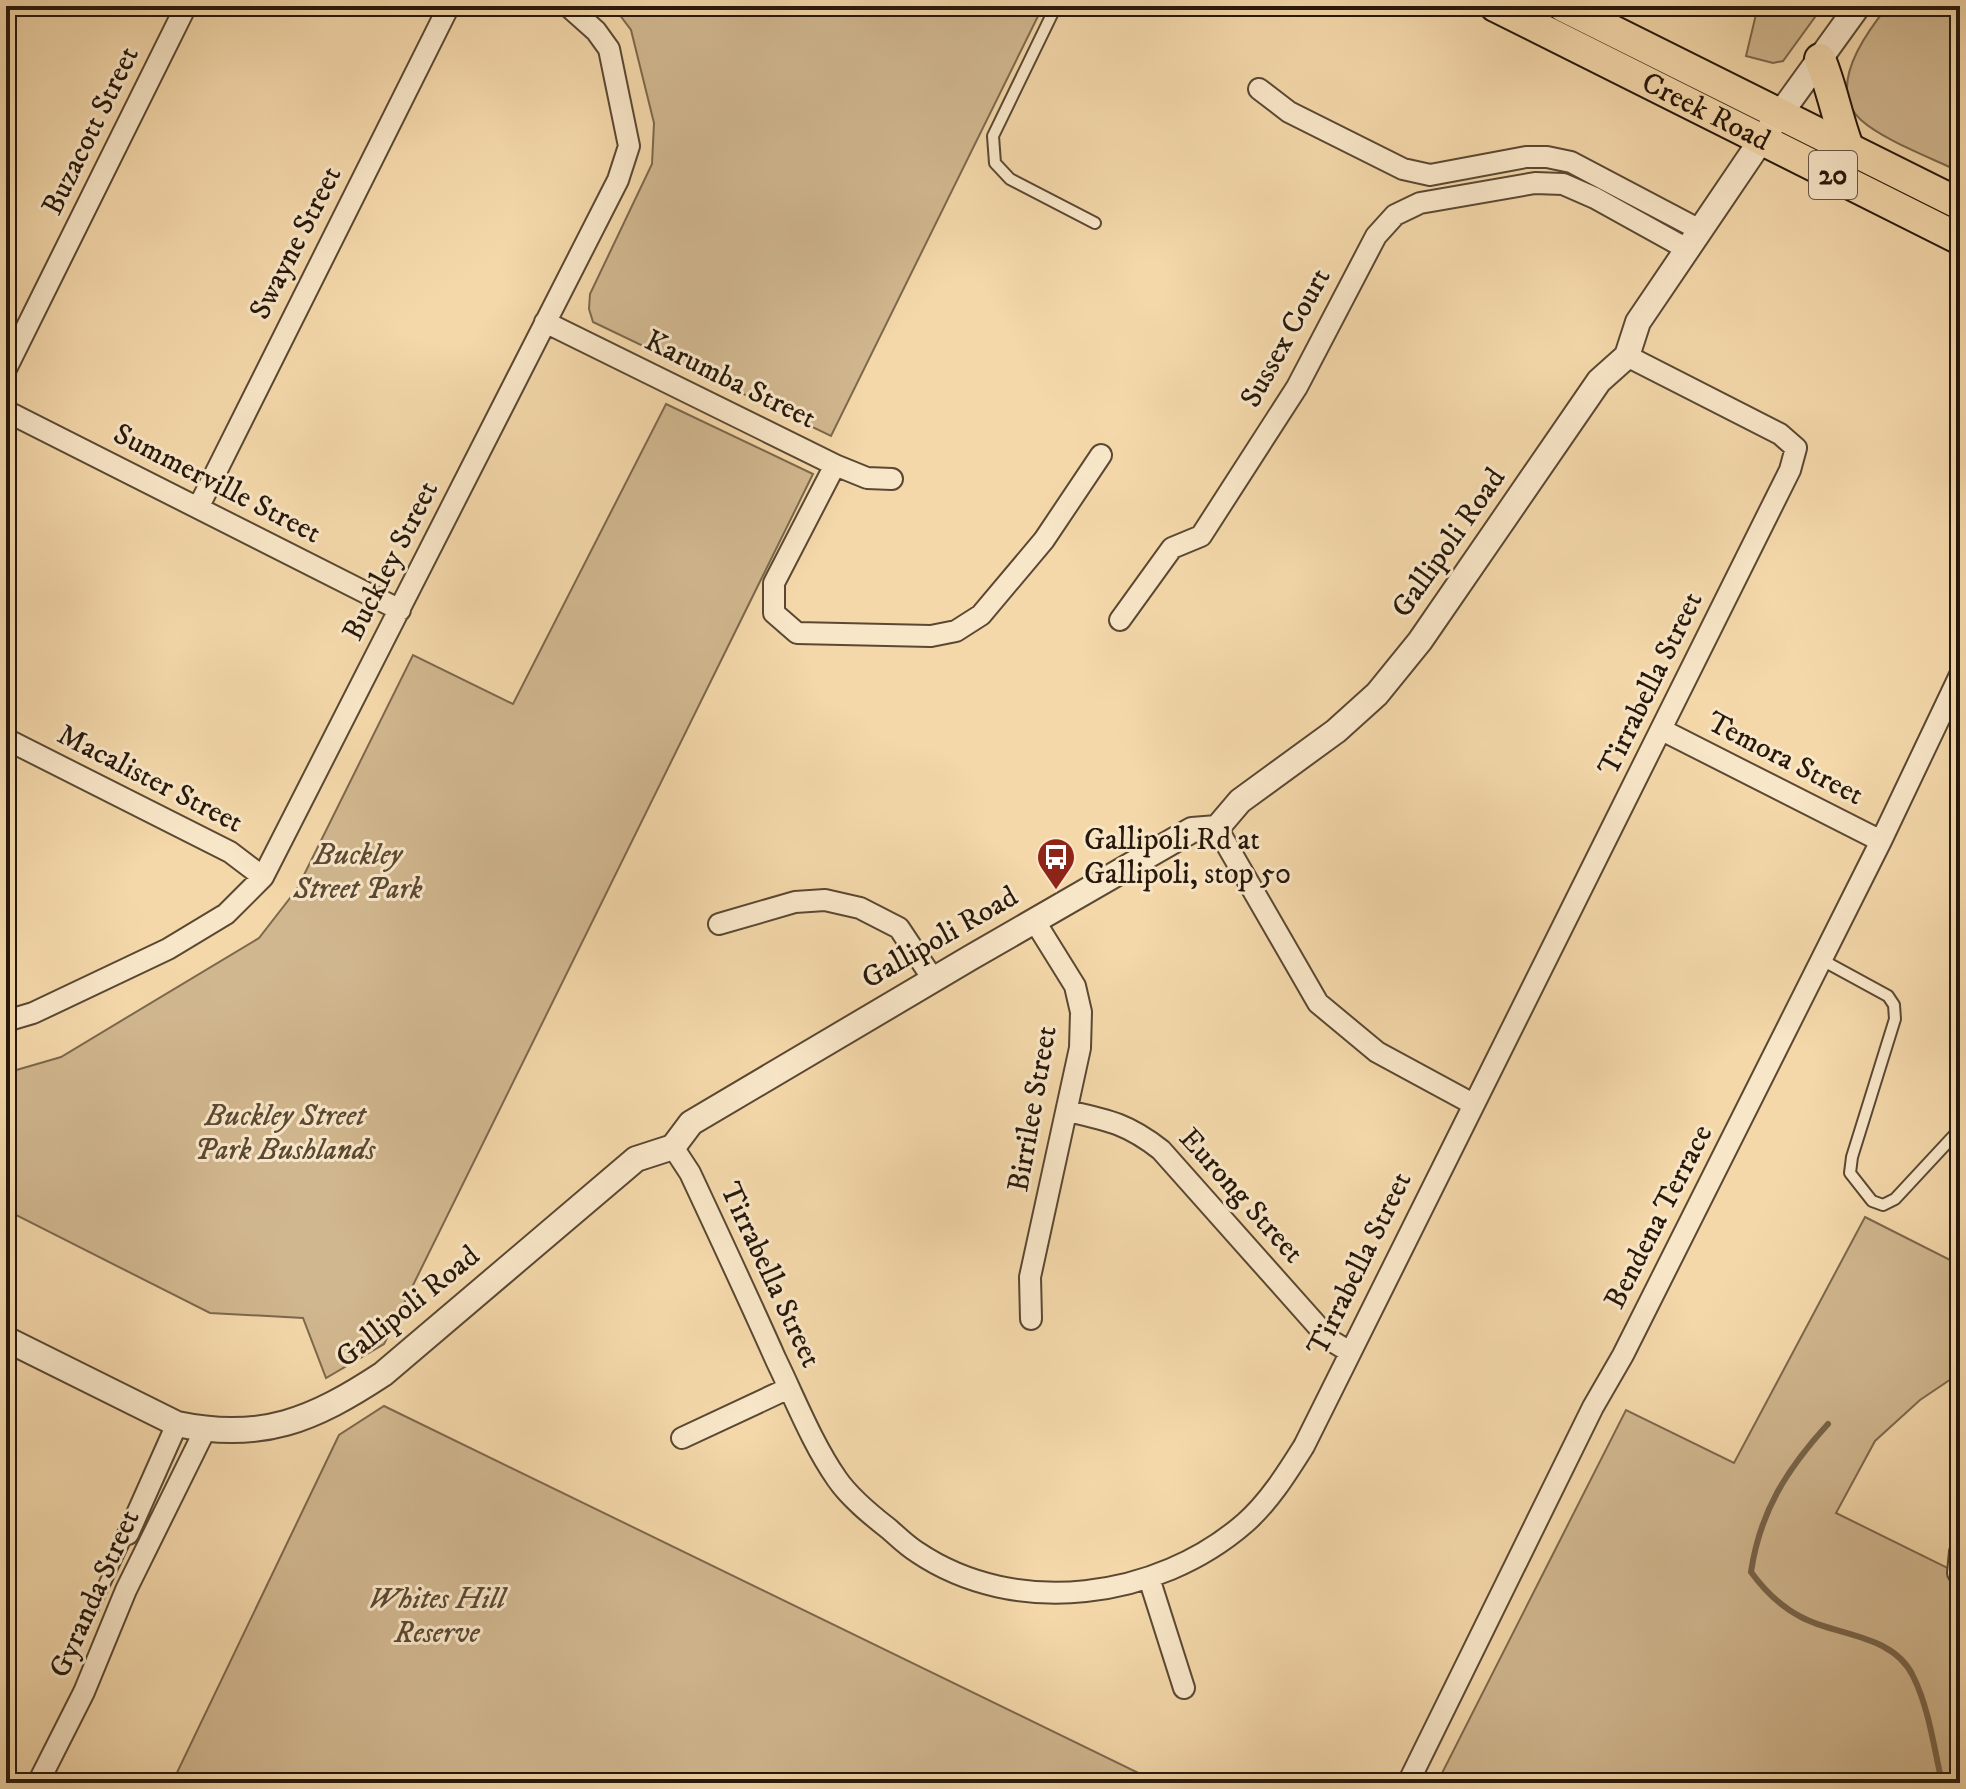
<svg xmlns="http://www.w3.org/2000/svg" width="1966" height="1789" font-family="'IM FELL DW Pica',serif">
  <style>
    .green { fill: #d1b78f; stroke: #7c684d; stroke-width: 2 }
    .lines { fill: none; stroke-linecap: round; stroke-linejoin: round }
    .stream { stroke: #78644a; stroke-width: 6 }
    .service-casing { stroke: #5a4833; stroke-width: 14 }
    .minor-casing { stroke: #5a4833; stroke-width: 24 }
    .tertiary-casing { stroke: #5a4833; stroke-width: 28 }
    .primary-casing { stroke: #27180b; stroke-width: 34 }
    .service { stroke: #f8e6c8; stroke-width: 10 }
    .minor { stroke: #f8e6c8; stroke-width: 20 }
    .tertiary { stroke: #f8e6c8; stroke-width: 24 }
    .primary { stroke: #f4d8aa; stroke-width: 30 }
    .labels { text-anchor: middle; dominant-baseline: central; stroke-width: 6; stroke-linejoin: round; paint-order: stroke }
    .shield { fill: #f8e6c8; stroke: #665644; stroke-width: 2 }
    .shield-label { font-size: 28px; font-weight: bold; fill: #27180b }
    .street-label { font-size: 30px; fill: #27180b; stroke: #f8e6c8 }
    .poi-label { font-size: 30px; fill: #27180b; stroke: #f8e6c8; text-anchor: start }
    .park-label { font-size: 30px; font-style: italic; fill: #5a4833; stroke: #f8e6c8 }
  </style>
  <rect width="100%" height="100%" fill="#f4d8aa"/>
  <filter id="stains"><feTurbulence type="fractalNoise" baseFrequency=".0025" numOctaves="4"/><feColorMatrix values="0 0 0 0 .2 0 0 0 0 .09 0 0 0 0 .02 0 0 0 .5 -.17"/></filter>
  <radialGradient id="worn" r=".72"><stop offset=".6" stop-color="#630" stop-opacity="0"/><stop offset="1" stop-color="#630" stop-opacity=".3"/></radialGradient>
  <path class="green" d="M613 6H1043L831 436 593 322 589 309 590 294 652 164 654 123 631 30Z
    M1758 6H1823L1783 61 1773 63 1746 56Z
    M1888 6H1960V172C1932 158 1883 140 1861 120 1826 88 1865 34 1888 6Z
    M666 404 813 474 384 1344 326 1378 303 1318 210 1313 6 1210V1073L61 1057 259 938 297 889 413 655 513 704Z
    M1865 1217 1950 1260 1960 1249V1373L1920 1400 1875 1441 1836 1513 1960 1574V1783H1437L1626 1410 1734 1463Z
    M384 1406 1159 1783H172L339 1435Z"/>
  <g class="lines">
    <path class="stream" d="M1828 1424C1787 1469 1760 1511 1751 1572 1764 1590 1780 1606 1801 1617 1836 1636 1893 1634 1913 1676 1929 1708 1934 1748 1942 1783"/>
    <g class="service-casing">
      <path id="service" d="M1056 6 993 136 995 163 1010 179 1095 223
        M1822 960 1888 996 1894 1005 1895 1019 1852 1157 1850 1173 1872 1201 1883 1205 1895 1199 1960 1129
        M85 1625 128 1534"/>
    </g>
    <g class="minor-casing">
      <path id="minor" d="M1259 89 1289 112 1403 169 1430 175 1526 157H1547L1571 162 1700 230
        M545 322 835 465 867 478 892 479
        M6 369 186 6
        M6 411 400 610
        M835 465 774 583V613L797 633 931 636 956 631 981 615 1044 540 1101 455
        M198 508 449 6
        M1120 620 1172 548 1201 536 1297 387 1376 236 1395 215 1420 203 1535 183 1563 184 1595 198 1687 249
        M1662 730 1881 841
        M6 739 230 852 263 877
        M1217 828 1318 1003 1377 1052 1473 1104
        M719 924 795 902 825 900 860 908 899 928 933 979
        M6 1021 33 1013 168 949 226 914 263 877 618 180 629 146 609 49 596 31 568 6
        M1068 1111C1108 1120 1128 1124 1161 1150L1330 1340 1350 1352
        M673 1147 690 1173C719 1235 748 1297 776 1360 795 1399 812 1443 837 1479 850 1498 871 1515 889 1529 898 1537 907 1546 917 1552 1016 1619 1158 1599 1245 1523 1269 1502 1287 1473 1304 1446L1790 470 1796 448 1780 434 1627 356
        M1031 1319 1030 1277 1080 1048 1081 1012 1075 986 1034 920
        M682 1438 789 1388
        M128 1534 177 1424
        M1958 1573 1960 1552
        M1149 1578 1184 1688
        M38 1783 84 1692 126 1590 205 1430
        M1408 1783 1593 1407 1623 1355 1881 841 1960 675"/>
    </g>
    <g class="tertiary-casing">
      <path id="tertiary" d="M6 1339 177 1424C262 1442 313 1420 383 1374L636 1159 673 1147 691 1123 970 958 1192 830 1217 828 1240 801 1336 731 1377 694 1420 641 1599 381 1627 356 1638 322 1762 139 1858 6"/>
    </g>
    <g class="primary-casing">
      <g id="primary">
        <path id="s1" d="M1495 6 1960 239"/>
        <path d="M1563 6 1960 204"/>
        <path d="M1820 59C1832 88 1837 118 1848 147"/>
      </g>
    </g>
    <use href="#service" class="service"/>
    <use href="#minor" class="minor"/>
    <use href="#tertiary" class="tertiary"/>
    <use href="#primary" class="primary"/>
  </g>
  <defs>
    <g id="bus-pin" transform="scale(2)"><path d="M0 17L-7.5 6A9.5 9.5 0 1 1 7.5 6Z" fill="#8f2418" stroke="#f8e6c8"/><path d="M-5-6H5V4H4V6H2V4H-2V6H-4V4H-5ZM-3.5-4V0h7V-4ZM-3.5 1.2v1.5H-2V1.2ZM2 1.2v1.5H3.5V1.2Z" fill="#fff"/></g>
  </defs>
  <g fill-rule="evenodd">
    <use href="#bus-pin" x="1056" y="857"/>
  </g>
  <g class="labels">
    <rect class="shield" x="1809" y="151" width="48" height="48" rx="6"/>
    <g class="shield-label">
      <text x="1833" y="175">20</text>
    </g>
    <g class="street-label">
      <text stroke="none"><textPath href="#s1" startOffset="236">Creek Road</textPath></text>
      <text transform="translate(91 131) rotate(-64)">Buzacott Street</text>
      <text transform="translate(296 243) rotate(-63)">Swayne Street</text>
      <text transform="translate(1286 338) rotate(-61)">Sussex Court</text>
      <text transform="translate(730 380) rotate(26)">Karumba Street</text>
      <text transform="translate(217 484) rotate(27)">Summerville Street</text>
      <text transform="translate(1449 543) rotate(-55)">Gallipoli Road</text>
      <text transform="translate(391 561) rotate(-63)">Buckley Street</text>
      <text transform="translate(1651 684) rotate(-64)">Tirrabella Street</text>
      <text transform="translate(1785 759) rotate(27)">Temora Street</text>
      <text transform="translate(150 779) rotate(27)">Macalister Street</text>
      <text transform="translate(940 938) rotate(-30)">Gallipoli Road</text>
      <text transform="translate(1033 1109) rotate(-80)">Birrilee Street</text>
      <text transform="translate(1241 1196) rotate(48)">Eurong Street</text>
      <text transform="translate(1659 1217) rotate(-63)">Bendena Terrace</text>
      <text transform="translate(1360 1264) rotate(-64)">Tirrabella Street</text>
      <text transform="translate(770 1275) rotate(65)">Tirrabella Street</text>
      <text transform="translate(408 1307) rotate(-39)">Gallipoli Road</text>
      <text transform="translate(95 1594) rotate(-66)">Gyranda Street</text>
    </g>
    <g class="poi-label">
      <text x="1084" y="840">Gallipoli Rd at<tspan x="1084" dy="34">Gallipoli, stop 50</tspan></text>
    </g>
    <g class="park-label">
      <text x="358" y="855">Buckley<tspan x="358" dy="34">Street Park</tspan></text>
      <text x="285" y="1116">Buckley Street<tspan x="285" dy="34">Park Bushlands</tspan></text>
      <text x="437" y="1599">Whites Hill<tspan x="437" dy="34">Reserve</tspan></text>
    </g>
  </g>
  <rect width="1966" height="1789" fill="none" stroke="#f4d8aa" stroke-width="32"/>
  <rect x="8" y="8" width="1950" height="1773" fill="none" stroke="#27180b" stroke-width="4"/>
  <rect x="16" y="16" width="1934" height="1757" fill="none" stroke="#27180b" stroke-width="2"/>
  <rect width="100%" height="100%" filter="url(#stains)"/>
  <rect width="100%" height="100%" fill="url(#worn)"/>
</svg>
